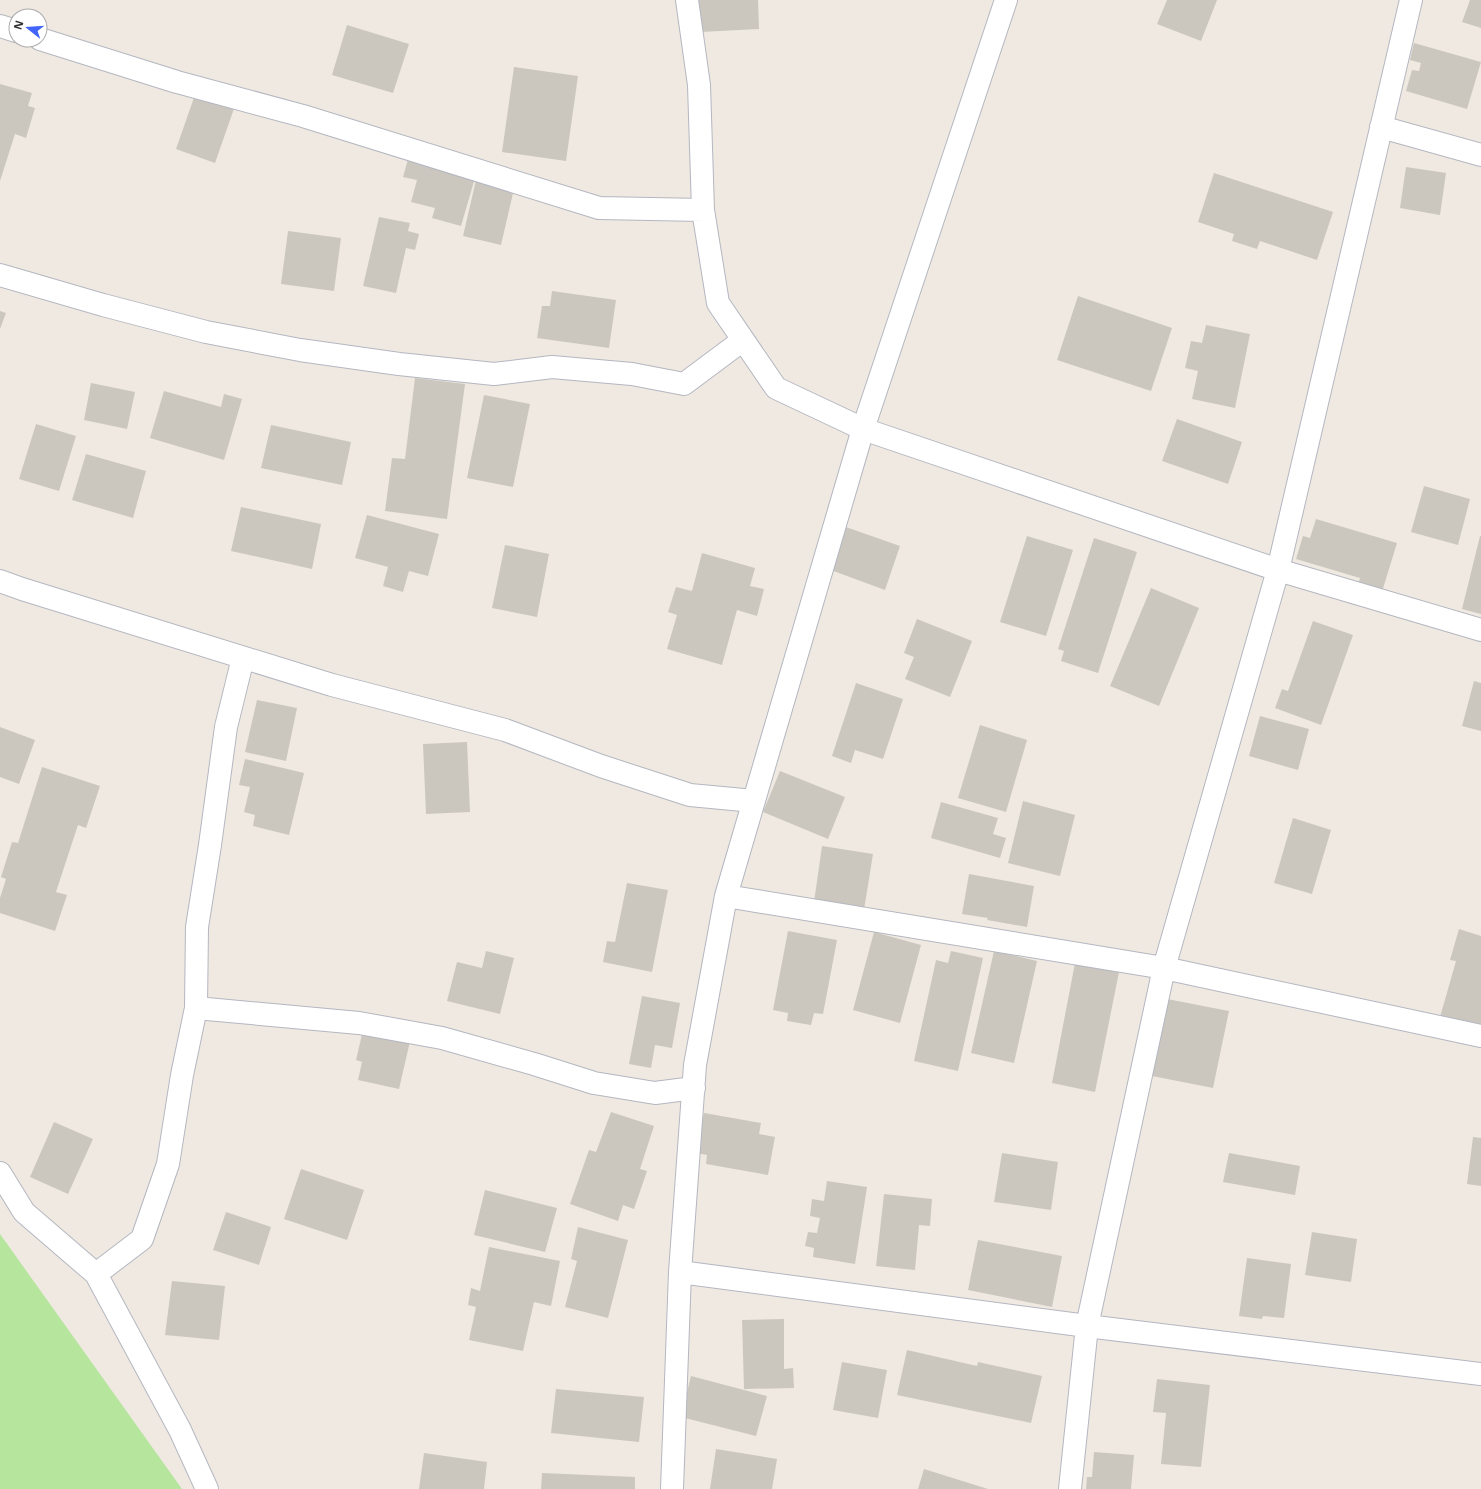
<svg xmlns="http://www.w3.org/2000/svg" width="1481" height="1489" font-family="'Open Sans',sans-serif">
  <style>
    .green { fill: #b6e59e }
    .building { fill: #cbc7bf }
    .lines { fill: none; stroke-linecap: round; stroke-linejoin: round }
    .minor-casing { stroke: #b4b7c1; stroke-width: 24 }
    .minor { stroke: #fff; stroke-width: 22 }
  </style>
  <rect width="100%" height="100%" fill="#efe9e1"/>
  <path class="green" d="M0 1234 182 1489H0Z"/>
  <path class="building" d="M698 0H758L759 29 700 32Z
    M1167 0H1217L1201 41 1157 24Z
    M1470 0H1481V28L1462 22Z
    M347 25 409 44 393 93 332 75Z
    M1414 43 1481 62 1467 109 1406 91 1412 70 1419 71 1421 63 1410 60Z
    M514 67 578 76 566 161 502 152Z
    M0 84 32 93 28 106 35 108 26 138 15 134 0 181Z
    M197 89 236 103 215 163 176 149Z
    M410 152 477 171 461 226 432 218 435 208 411 202 417 180 403 177Z
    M1406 167 1446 173 1440 215 1400 208Z
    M1214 173 1333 212 1317 260 1260 241 1257 249 1232 241 1234 234 1198 222Z
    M476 180 514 189 501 245 463 236Z
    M379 217 410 223 408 231 419 234 415 250 406 248 396 293 363 286Z
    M288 231 341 238 334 291 281 284Z
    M552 291 616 300 609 348 537 338 542 306H550Z
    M1078 296 1172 328 1151 391 1057 360Z
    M0 311 6 313 0 329Z
    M1206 325 1250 334 1235 408 1192 399 1198 371 1185 368 1191 341 1202 343Z
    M415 378 465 384 447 519 385 511 392 458 405 459Z
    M91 383 135 392 127 429 84 420Z
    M164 391 221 407 224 394 242 399 224 460 150 438Z
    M484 395 530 404 513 487 467 478Z
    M1177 419 1242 442 1228 484 1162 461Z
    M36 424 76 436 59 491 19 479Z
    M271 425 351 442 342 485 261 468Z
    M86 454 146 471 133 518 72 500Z
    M1424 486 1470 499 1458 545 1411 532Z
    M241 507 321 524 312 569 231 551Z
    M367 515 439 534 428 576 409 571 403 592 383 586 388 567 355 558Z
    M1316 519 1397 543 1381 595 1357 588 1360 578 1296 559 1303 536 1310 538Z
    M843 526 900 546 885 590 828 569Z
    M1027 536 1073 550 1046 636 1000 622Z
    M1480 536H1481V614L1462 609Z
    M1094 538 1137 552 1098 673 1061 661 1064 651 1058 649Z
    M505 545 549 554 537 617 492 608Z
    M702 553 755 568 750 586 764 589 757 616 737 610 722 665 667 649 677 615 668 612 676 587 692 591Z
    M1151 588 1199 608 1159 706 1110 686Z
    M917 619 972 641 950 697 905 679 914 657 904 653Z
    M1313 621 1353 635 1321 725 1275 708 1282 689 1288 691Z
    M1474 681 1481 683V731L1462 726Z
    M856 683 903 699 883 759 855 750 851 763 832 756Z
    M257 700 297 708 286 761 245 752Z
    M1260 716 1309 729 1298 770 1249 756Z
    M980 725 1027 740 1006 812 958 798Z
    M0 727 35 740 19 784 0 777Z
    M467 742 470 812 426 814 423 744Z
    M245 759 304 773 289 835 253 826 255 815 244 812 250 787 239 785Z
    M42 767 100 786 86 828 78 825 56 892 67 895 55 931 0 913V898L6 879 1 877 12 842 18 843Z
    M780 771 845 797 828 839 763 812Z
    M1023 801 1075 815 1060 876 1008 863Z
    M941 802 998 818 993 834 1006 838 1000 858 931 838Z
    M1293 818 1331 830 1312 894 1274 883Z
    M822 846 873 854 864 910 814 902Z
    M969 874 1034 886 1027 927 987 920 988 918 962 914Z
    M627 883 668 890 652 972 603 962 607 941 615 942Z
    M1459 929 1481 936V1029L1440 1017 1456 961 1450 960Z
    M788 931 837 940 823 1014 814 1013 811 1025 787 1021 788 1013 773 1010Z
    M874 932 921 945 900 1023 853 1010Z
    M486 951 514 958 500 1014 447 1001 457 962 482 968Z
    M951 951 983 958 958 1071 914 1061 936 960 948 963Z
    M994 951 1037 961 1014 1063 971 1053Z
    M1075 963 1119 972 1095 1092 1052 1083Z
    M642 996 680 1003 672 1048 655 1045 651 1068 629 1064Z
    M1162 998 1229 1011 1213 1088 1147 1075Z
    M364 1026 411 1037 399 1089 358 1080 362 1062 356 1060Z
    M611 1112 654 1126 640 1169 647 1171 634 1209 623 1205 618 1221 570 1204 589 1150 596 1152Z
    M704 1113 761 1123 759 1134 775 1137 768 1175 706 1164 707 1155 696 1153Z
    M54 1122 93 1139 68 1194 30 1177Z
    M1473 1137 1481 1138V1186L1467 1184Z
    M1002 1153 1058 1162 1051 1210 994 1202Z
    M1229 1153 1300 1166 1295 1195 1223 1182Z
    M301 1169 364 1190 347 1240 284 1219Z
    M827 1181 867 1187 855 1264 813 1257 814 1248 805 1246 808 1232 817 1233 820 1218 810 1216 812 1199 824 1201Z
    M485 1190 557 1208 545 1252 474 1235Z
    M884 1194 932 1199 930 1226 919 1225 915 1270 876 1266Z
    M226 1212 271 1227 259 1265 213 1250Z
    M578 1227 628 1240 608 1318 565 1307 577 1261 571 1259Z
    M1312 1232 1357 1239 1351 1282 1305 1275Z
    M978 1240 1062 1256 1052 1307 968 1290Z
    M489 1247 560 1261 551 1306 534 1302 523 1351 469 1340 476 1307 468 1305 471 1288 480 1291Z
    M1247 1258 1291 1264 1284 1318 1263 1316 1262 1319 1239 1316Z
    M172 1281 225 1286 219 1340 165 1335Z
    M784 1319V1369L793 1368 794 1388 744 1389 742 1320Z
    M907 1350 977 1366 978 1362 1042 1376 1031 1423 897 1395Z
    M842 1362 887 1370 878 1418 833 1410Z
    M691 1376 767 1396 756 1436 681 1417Z
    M1157 1379 1210 1385 1201 1467 1161 1464 1166 1413 1153 1412Z
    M556 1389 644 1397 639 1442 551 1433Z
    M716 1449 777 1459 772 1489H710Z
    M1094 1452 1134 1455 1131 1489H1086L1087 1477H1092Z
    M424 1453 487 1462 484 1489H419Z
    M924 1469 988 1489H918Z
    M542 1473 635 1477V1489H541Z"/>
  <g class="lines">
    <g class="minor-casing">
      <path id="minor" d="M687 0 699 85 703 210 718 303 776 388 863 429 1278 570 1481 630
        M0 26 16 31
        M40 39 177 82 303 116 599 208 703 210
        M1381 127 1481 155
        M0 275 103 305 206 332 300 350 399 364 494 374 552 367 632 374 684 384 743 340
        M0 581 22 589 332 685 505 730 601 766 690 795 754 801
        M726 896 1164 968 1481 1036
        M196 1008 359 1023 442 1038 534 1064 594 1083 655 1093 694 1088
        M0 1173 24 1212 96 1274 180 1430 207 1489
        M680 1272 1087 1326 1481 1374
        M96 1274 142 1239 168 1164 182 1075 196 1008 197 927 210 845 226 727 243 658
        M672 1489 680 1272 695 1065 726 896 863 429 1006 0
        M1070 1489 1087 1326 1164 968 1278 570 1411 0"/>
    </g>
    <use href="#minor" class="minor"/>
  </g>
  <g transform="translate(28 28) rotate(287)"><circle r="19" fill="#ffffff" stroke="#ababab"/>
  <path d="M0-3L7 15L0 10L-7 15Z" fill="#4264fb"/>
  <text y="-6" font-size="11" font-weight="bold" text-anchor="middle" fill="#2e2e2e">N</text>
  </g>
</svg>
